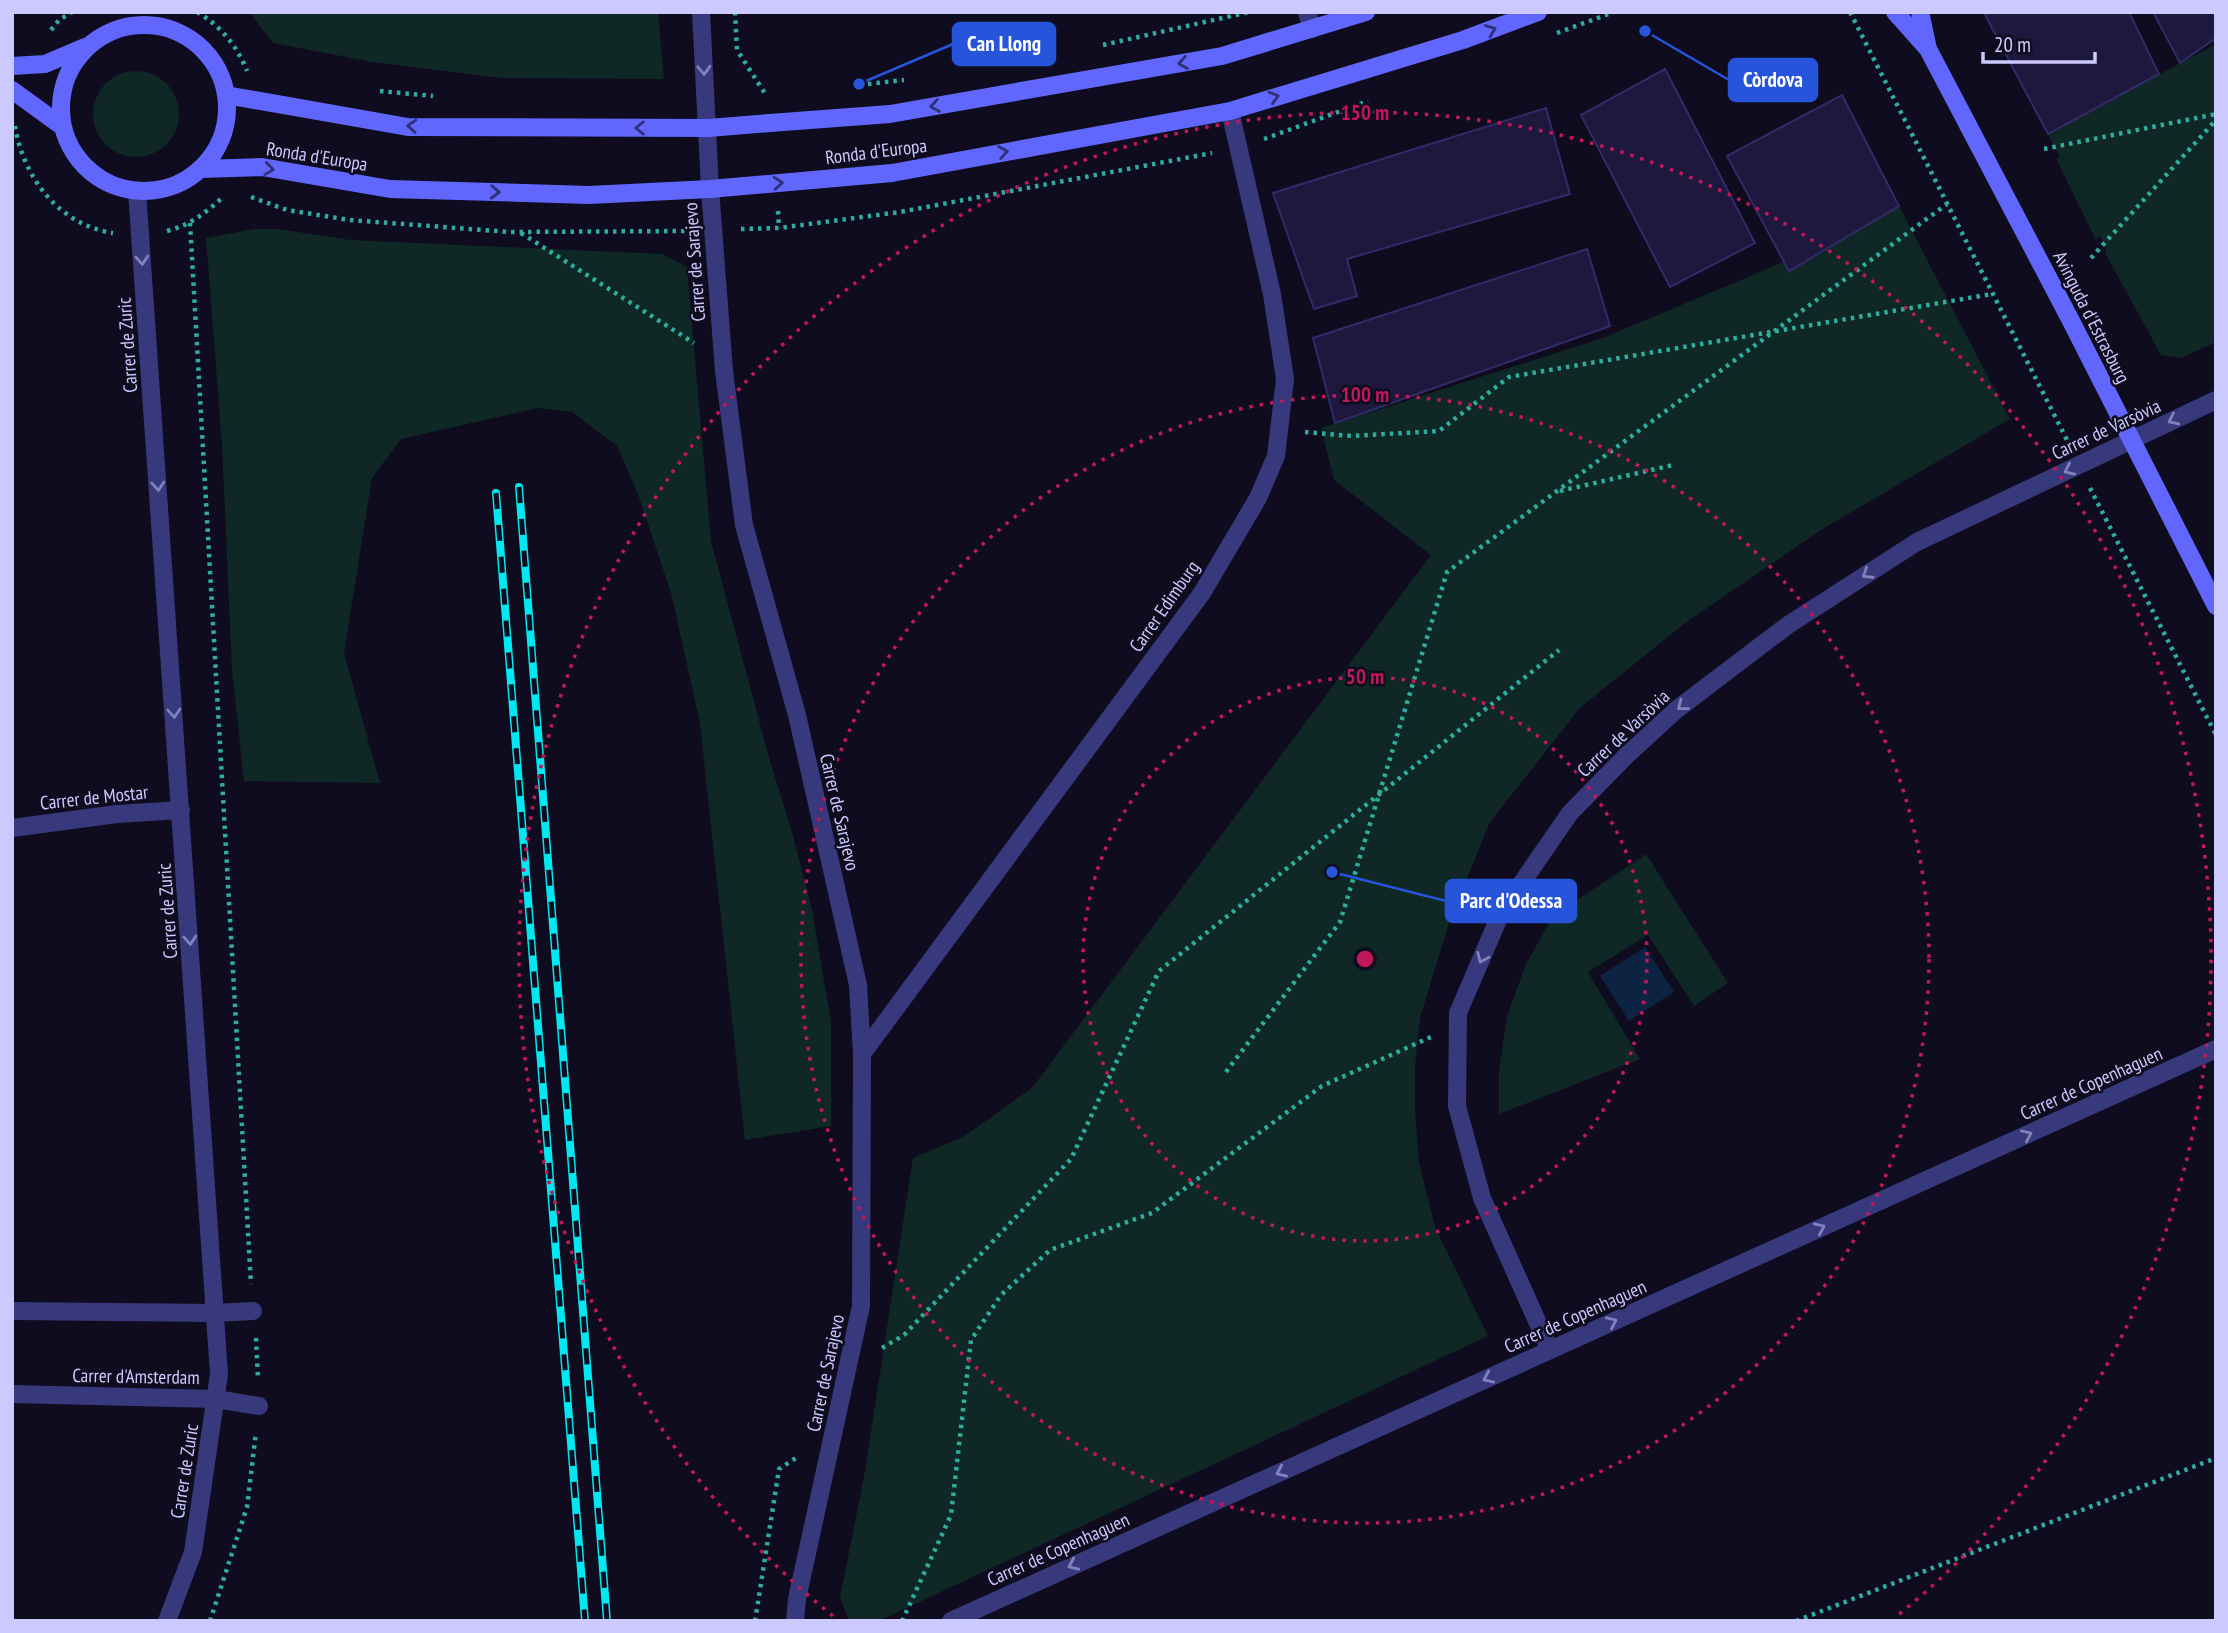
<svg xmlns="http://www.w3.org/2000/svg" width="2228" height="1633" font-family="'PT Sans Narrow',sans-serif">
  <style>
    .green { fill: #0f2725 }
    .water { fill: #0c2441 }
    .building { fill: #1e183e; stroke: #332a6a; stroke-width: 2 }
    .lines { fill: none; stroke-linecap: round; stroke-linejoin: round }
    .path { stroke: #2ead9e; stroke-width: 4.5; stroke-dasharray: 3.5 5; stroke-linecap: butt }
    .street { stroke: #37397c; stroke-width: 18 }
    .secondary { stroke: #6167fd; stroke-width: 18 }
    .rail-casing { stroke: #03e7f1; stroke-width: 8 }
    .rail { stroke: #0e0c1e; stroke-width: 5; stroke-dasharray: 16; stroke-linecap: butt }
    .oneway { stroke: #2f3077 }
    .oneway2 { stroke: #8281bd }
    .ring { fill: none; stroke: #c2185b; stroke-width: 3.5; stroke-dasharray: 3.5 7 }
    .labels { text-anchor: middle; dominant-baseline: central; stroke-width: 5; stroke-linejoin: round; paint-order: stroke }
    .street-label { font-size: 19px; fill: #ccc9fe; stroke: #0e0c1e }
    .centre { fill: #c2185b; stroke: #0e0c1e; stroke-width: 3.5 }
    .ring-label { font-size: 21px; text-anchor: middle; font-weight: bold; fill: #c2185b; stroke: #0e0c1e; stroke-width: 5; stroke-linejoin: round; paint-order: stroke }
    .leader { fill: none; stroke: #2654da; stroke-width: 2.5 }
    .callout-dot { fill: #2654da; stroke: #0e0c1e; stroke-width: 2.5 }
    .callout { fill: #2654da; stroke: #2654da; stroke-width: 2.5 }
    .callout-label { font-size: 21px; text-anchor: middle; font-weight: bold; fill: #fff }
  </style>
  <rect width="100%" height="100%" fill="#0e0c1e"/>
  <path class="green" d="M249 12H658L664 79 502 78 372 62 273 43Z
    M2216 44V342L2181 358 2161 355 2105 253 2107 249 2103 251 2106 248 2100 236 2096 240 2056 159 2060 157 2048 134Z
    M93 114a43 43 0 1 1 86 0a43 43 0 1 1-86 0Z
    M1899 206 2010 419 1824 528 1685 623 1580 708 1490 822 1449 923 1420 1018 1415 1067V1109L1419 1163 1435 1227 1488 1336 883 1619 849 1621 840 1598 865 1471 913 1158 963 1137 1032 1088 1431 555 1334 480 1321 428 1603 338 1774 266Z
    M254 229H278L351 240 662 254 687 267 711 541 770 761 792 832 812 910 831 1022V1126L745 1140 700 724 672 596 638 494 617 446 572 412 538 408 401 439 372 478 344 653 380 783 244 781 232 671 222 445 206 238Z
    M1646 854 1728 983 1694 1006 1648 935 1588 972 1640 1059 1499 1114V1071L1507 1016 1526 964 1553 916Z"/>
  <path class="water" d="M1645 947 1674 992 1629 1021 1600 976Z"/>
  <path class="building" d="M1991 12H2129L2159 74 2048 134 1985 15Z
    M2153 12H2216V38L2180 63Z
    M1665 69 1755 243 1670 287 1581 115Z
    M1842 95 1899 206 1789 271 1727 156Z
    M1546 108 1570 194 1347 259 1357 296 1314 309 1273 193Z
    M1587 249 1610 326 1335 423 1313 338Z"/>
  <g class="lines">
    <path class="path" d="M197 12C221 26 237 46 247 71
      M735 12 737 50 766 95
      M1850 12 2068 442
      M51 30 59 20 72 12
      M1557 33 1614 12
      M1103 45 1249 12
      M868 84 904 80
      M380 91 433 96
      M15 126C23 177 59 225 113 233
      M1264 139 1368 101
      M2044 149 2216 114
      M251 197 287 210 350 220 510 232 687 231
      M778 211 779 228
      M190 223 251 1284
      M741 229 779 228 900 212 1212 153
      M167 231C190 225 206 213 224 196
      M521 233 694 343
      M2091 258 2216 120
      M1305 432 1352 436 1439 431 1509 377 1992 294
      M2090 488 2216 735
      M1560 491 1673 465
      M1226 1072 1340 922 1447 572 1947 204
      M256 1338 258 1378
      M882 1348 904 1335 1071 1159 1159 971 1559 650
      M210 1621 247 1507 256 1432
      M755 1621 779 1469 799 1456
      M902 1621 951 1515 971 1340 1001 1295 1050 1250 1152 1213 1322 1086 1431 1037
      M1796 1621 2216 1458"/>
    <path class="street" d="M701 12 710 189 724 371 744 525 797 715 858 985 862 1054 861 1306 797 1599 795 1621
      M1307 12 1312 29
      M137 191 219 1374 193 1552 167 1621
      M12 828 117 814 181 810
      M862 1054 1202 593 1258 498 1276 456 1285 379 1272 294 1230 111
      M12 1311 215 1313 253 1311
      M1550 1350 1482 1198 1457 1106 1458 1013 1501 913 1570 813 1626 756 1676 710 1788 625 1917 542 2216 400
      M12 1394 216 1399 259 1406
      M951 1621 2216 1049"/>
    <path class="secondary" d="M1895 12 1928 49 2070 319 2216 606
      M1920 12 1928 49
      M61 108a83 83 0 1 1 166 0a83 83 0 1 1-166 0Z
      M12 66 45 64 85 47
      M12 90 63 127
      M226 95 408 127 708 128 770 123 890 114 1222 56 1366 12
      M201 169 262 167 390 189 589 195 710 189 892 173 1230 111 1463 40 1538 12"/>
    <g class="rail-casing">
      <path id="rail" d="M519 487 607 1621
        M496 493 585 1621"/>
    </g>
    <use href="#rail" class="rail"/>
  </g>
  <defs><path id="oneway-chevron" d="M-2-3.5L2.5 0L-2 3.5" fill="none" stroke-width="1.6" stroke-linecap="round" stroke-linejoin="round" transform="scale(1.75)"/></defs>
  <g class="oneway">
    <use href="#oneway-chevron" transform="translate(1491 30) rotate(-21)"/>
    <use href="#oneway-chevron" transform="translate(1183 63) rotate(170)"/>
    <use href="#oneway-chevron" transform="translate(1274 97) rotate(-17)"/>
    <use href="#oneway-chevron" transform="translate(935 106) rotate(170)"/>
    <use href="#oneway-chevron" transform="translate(412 126) rotate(-176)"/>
    <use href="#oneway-chevron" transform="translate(640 128) rotate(180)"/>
    <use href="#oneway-chevron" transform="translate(1003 152) rotate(-10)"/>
    <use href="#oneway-chevron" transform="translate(269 169) rotate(7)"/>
    <use href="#oneway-chevron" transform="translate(778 183) rotate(-5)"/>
    <use href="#oneway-chevron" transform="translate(495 192) rotate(2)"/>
  </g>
  <g class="oneway2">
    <use href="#oneway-chevron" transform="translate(704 70) rotate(87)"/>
    <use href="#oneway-chevron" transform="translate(142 260) rotate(86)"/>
    <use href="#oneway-chevron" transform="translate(2173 420) rotate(154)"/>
    <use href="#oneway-chevron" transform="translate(2069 470) rotate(155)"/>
    <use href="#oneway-chevron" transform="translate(158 486) rotate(86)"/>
    <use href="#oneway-chevron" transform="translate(1867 574) rotate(147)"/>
    <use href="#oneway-chevron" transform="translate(1682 706) rotate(142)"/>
    <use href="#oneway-chevron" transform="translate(174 713) rotate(86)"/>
    <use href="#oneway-chevron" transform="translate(190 940) rotate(86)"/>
    <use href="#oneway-chevron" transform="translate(1482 958) rotate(113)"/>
    <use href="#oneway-chevron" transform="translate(2027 1135) rotate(-24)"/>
    <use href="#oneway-chevron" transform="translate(1820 1228) rotate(-24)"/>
    <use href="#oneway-chevron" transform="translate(1612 1322) rotate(-24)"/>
    <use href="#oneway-chevron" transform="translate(1488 1378) rotate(156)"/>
    <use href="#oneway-chevron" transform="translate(1281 1472) rotate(156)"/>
    <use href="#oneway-chevron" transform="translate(1073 1565) rotate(156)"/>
  </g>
  <g class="ring">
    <circle cx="1365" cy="959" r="282"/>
    <circle cx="1365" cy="959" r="564"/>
    <path d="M833 1616A846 846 0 1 1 1897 1616"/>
  </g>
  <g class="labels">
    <g class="street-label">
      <text transform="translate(876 151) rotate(-7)">Ronda d'Europa</text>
      <text transform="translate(317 156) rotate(9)">Ronda d'Europa</text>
      <text transform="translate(694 262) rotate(-94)">Carrer de Sarajevo</text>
      <text transform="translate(2092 317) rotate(63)">Avinguda d'Estrasburg</text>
      <text transform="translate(127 345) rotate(-94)">Carrer de Zuric</text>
      <text transform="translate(2106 429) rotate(-25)">Carrer de Varsòvia</text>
      <text transform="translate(1164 606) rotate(-55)">Carrer Edimburg</text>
      <text transform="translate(1623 733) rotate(-43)">Carrer de Varsòvia</text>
      <text transform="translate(94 797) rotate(-6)">Carrer de Mostar</text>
      <text transform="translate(840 812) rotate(77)">Carrer de Sarajevo</text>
      <text transform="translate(167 911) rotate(-94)">Carrer de Zuric</text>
      <text transform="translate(2091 1083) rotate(-24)">Carrer de Copenhaguen</text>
      <text transform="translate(1575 1316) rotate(-24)">Carrer de Copenhaguen</text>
      <text transform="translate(825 1373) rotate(-78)">Carrer de Sarajevo</text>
      <text transform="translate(136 1376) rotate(1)">Carrer d'Amsterdam</text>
      <text transform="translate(184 1471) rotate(-81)">Carrer de Zuric</text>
      <text transform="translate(1058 1549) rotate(-24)">Carrer de Copenhaguen</text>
    </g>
  </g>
  <circle cx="1365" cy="959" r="10" class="centre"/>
  <g class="ring-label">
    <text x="1365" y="120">150 m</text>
    <text x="1365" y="402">100 m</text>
    <text x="1365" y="684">50 m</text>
  </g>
  <path class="leader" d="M859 84L953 44M1645 31L1729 80M1332 872L1446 901"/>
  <g class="callout-dot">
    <circle cx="859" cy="84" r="7"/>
    <circle cx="1645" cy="31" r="7"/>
    <circle cx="1332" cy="872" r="7"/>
  </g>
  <g class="callout">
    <rect x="953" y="23" width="102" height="42" rx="7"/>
    <rect x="1729" y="59" width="88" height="42" rx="7"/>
    <rect x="1446" y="880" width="130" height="42" rx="7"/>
  </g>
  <g class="callout-label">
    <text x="1004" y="51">Can Llong</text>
    <text x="1773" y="87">Còrdova</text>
    <text x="1511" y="908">Parc d'Odessa</text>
  </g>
  <rect width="2228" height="1633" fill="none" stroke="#ccc9fe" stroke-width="28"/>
  <path d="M1983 52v10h112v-10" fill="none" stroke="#ccc9fe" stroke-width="3.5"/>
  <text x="1994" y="52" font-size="21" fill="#ccc9fe" stroke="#0e0c1e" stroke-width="5" paint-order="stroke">20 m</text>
</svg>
